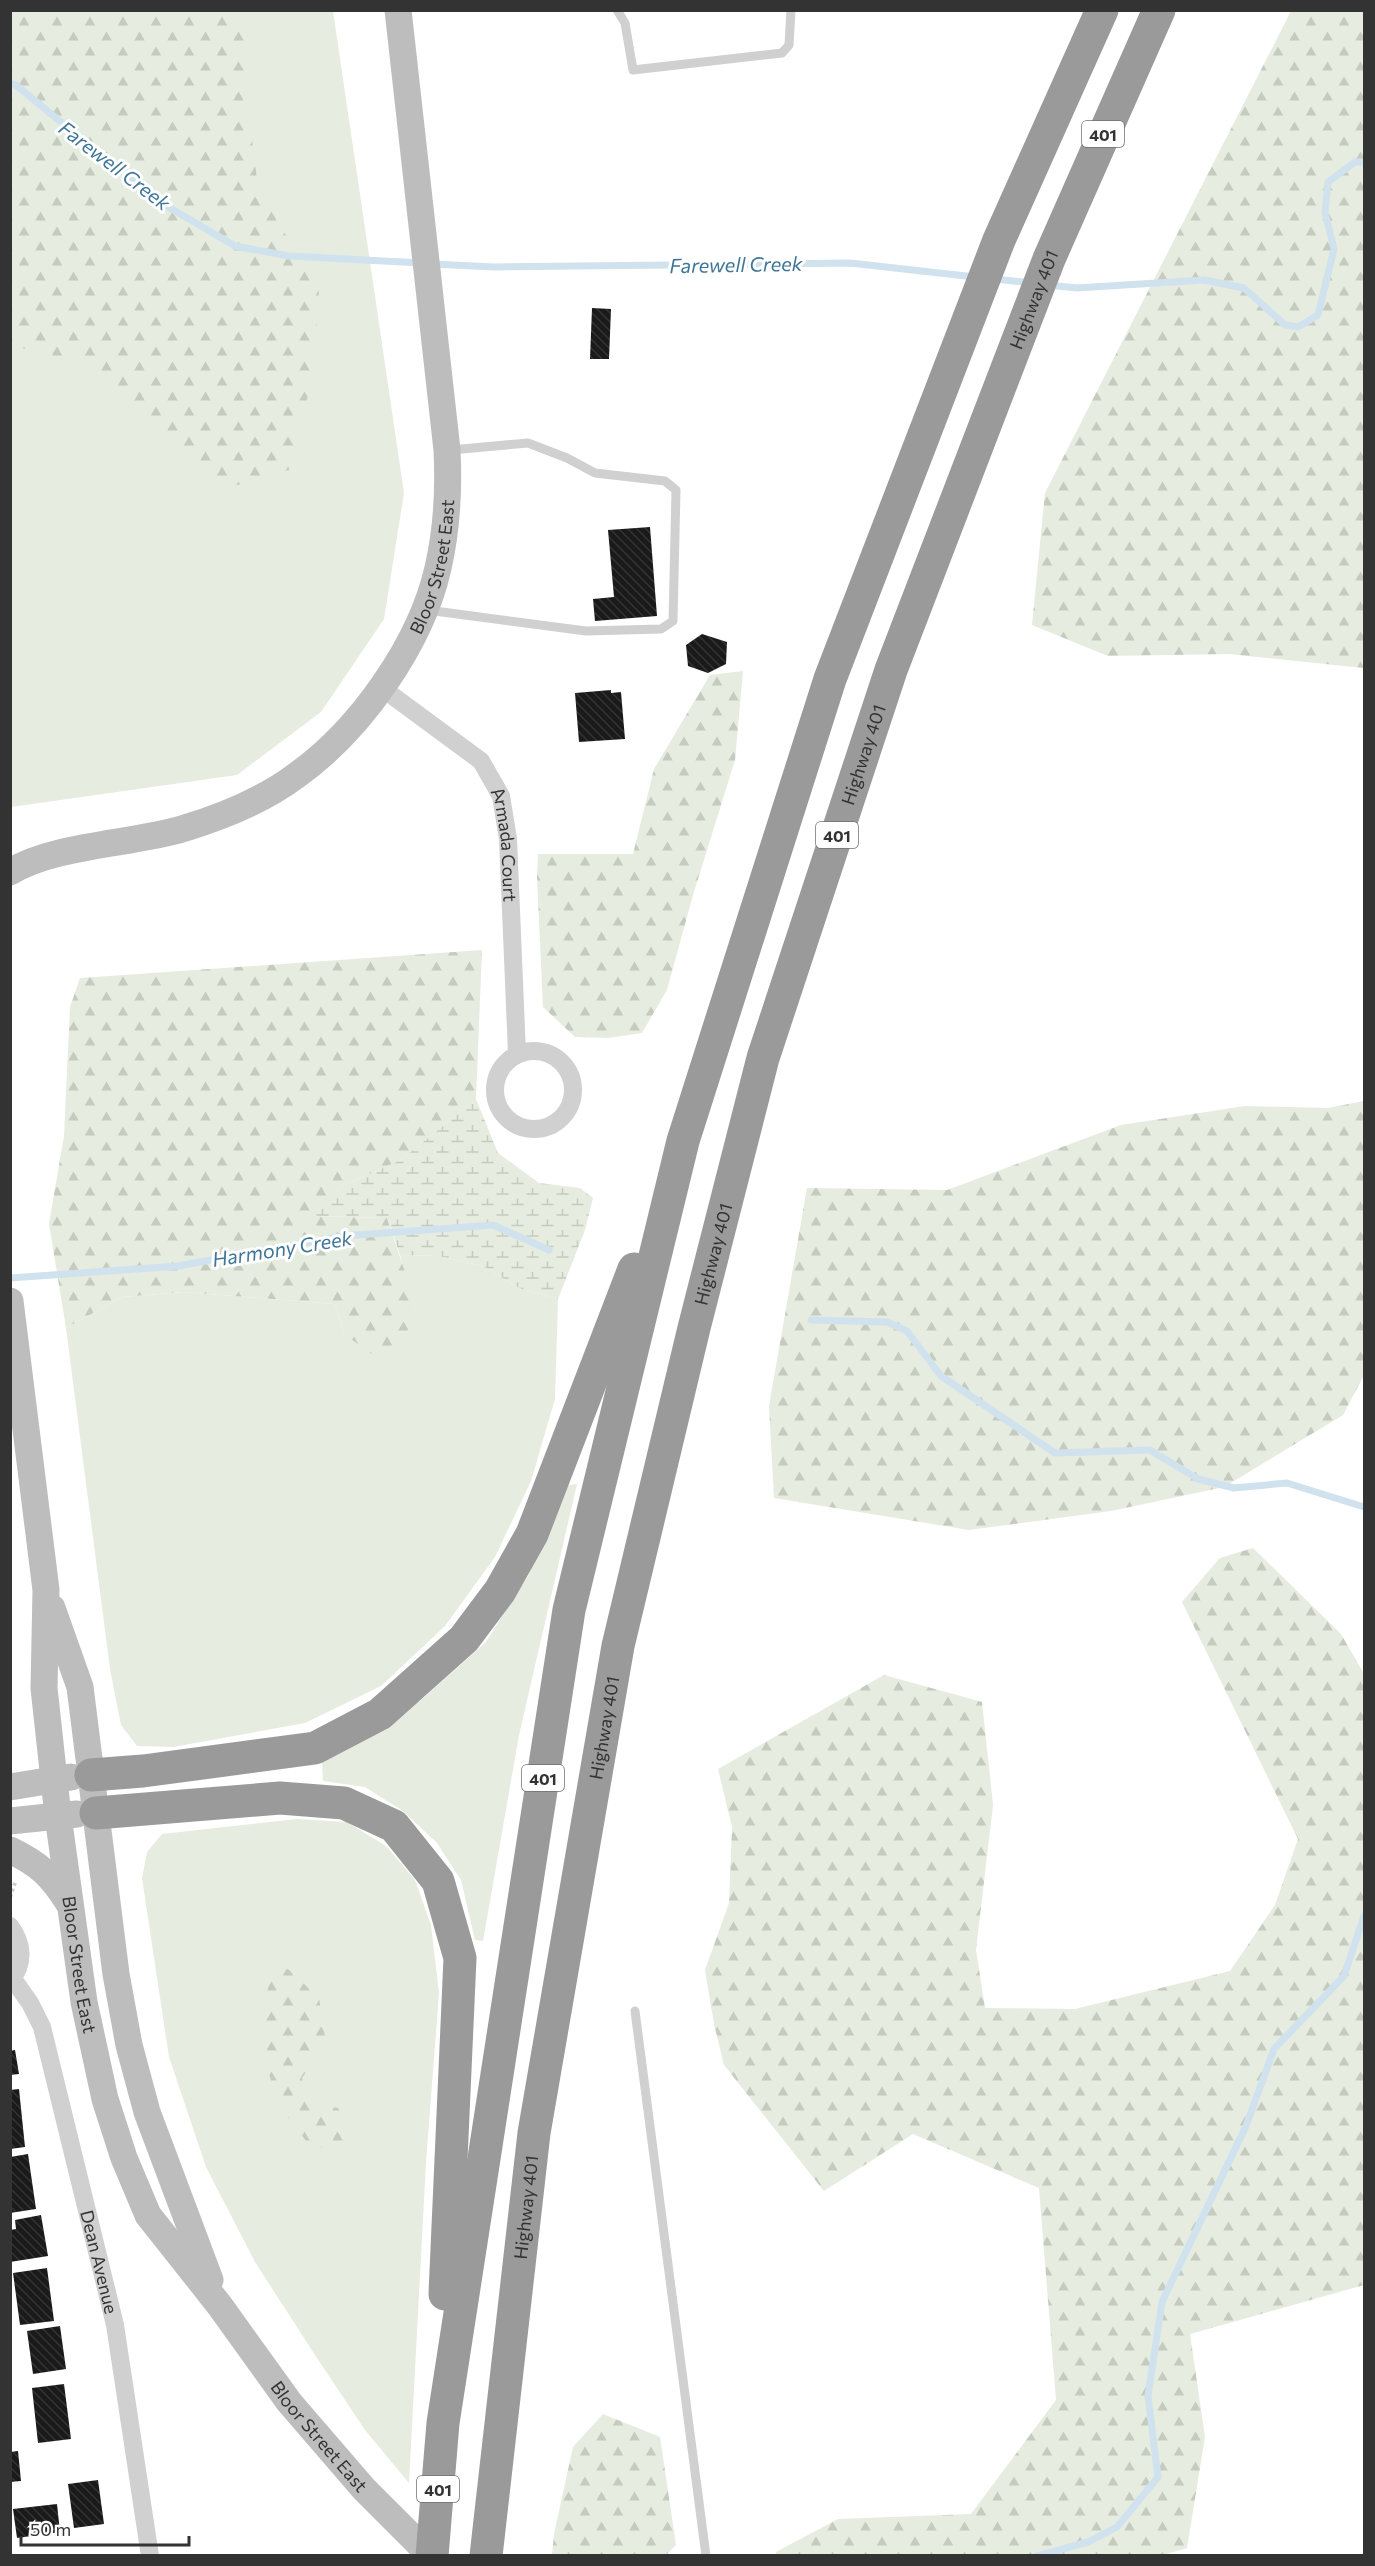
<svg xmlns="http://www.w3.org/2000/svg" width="1375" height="2566" font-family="Commissioner,sans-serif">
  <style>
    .grass { fill: #e6ecdf }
    .forest { fill: url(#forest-firs) }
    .wetland { fill: url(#wetland-marsh) }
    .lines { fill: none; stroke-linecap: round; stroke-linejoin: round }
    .stream { stroke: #cfe2ee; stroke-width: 7 }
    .building { fill: url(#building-back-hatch) }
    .path { stroke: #cdcdcd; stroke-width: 4; stroke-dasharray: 3 3; stroke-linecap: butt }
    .lane { stroke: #d0d0d0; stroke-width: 9 }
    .street { stroke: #d0d0d0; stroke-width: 18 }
    .secondary { stroke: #bdbdbd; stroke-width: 27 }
    .highway { stroke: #9a9a9a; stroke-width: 33 }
    .labels { text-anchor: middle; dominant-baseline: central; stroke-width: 6; stroke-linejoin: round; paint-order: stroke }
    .shield { fill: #fff; stroke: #707070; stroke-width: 1.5 }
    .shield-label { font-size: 16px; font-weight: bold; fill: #333 }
    .street-label { font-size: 18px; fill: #333; stroke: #fff }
    .water-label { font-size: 20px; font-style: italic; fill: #3f7597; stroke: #fff }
  </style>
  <defs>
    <pattern id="forest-firs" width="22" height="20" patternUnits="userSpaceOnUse" patternTransform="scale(1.5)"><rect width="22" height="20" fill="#e6ecdf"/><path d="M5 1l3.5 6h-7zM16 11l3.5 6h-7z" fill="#c6cbc0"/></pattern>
    <pattern id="wetland-marsh" width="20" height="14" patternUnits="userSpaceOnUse" patternTransform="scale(1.5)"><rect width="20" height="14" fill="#e6ecdf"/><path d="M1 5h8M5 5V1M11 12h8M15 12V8" fill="none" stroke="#c6cbc0"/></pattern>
    <pattern id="building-back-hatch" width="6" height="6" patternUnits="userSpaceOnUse" patternTransform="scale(1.5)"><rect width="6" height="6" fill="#1a1a1a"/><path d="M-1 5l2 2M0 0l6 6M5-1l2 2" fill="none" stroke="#333"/></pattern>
  </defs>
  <rect width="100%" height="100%" fill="#fff"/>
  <path class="grass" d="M10 11H333L404 493 384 619 321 712 237 775 11 807Z
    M400 1255 439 1256 483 1266 519 1288 558 1299 555 1399 531 1481 495 1557 445 1626 381 1686 305 1723 173 1747 137 1746 121 1725 110 1669 66 1328 122 1297 183 1292 335 1304 344 1334 415 1310Z
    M577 1484 519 1735 483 1941 475 1940 461 1880 437 1843 403 1811 365 1787 323 1781 322 1760 420 1701 485 1643 528 1576 565 1486Z
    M297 1819 347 1822 386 1846 415 1880 431 1925 439 1993 426 2162 409 2483 365 2430 315 2355 255 2262 206 2167 169 2057 142 1878 147 1852 162 1834Z"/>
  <path class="forest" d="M10 11H243L249 115 258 188 319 292 313 376 289 470 217 491 133 406 77 362 11 345Z
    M1291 11H1364V668L1229 654 1108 656 1032 625 1045 493Z
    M743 671 735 760 693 895 667 990 642 1033 608 1038 575 1037 543 1007 537 877 538 854H633L654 769 710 675Z
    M482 950 476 1099 401 1160 338 1188 315 1216 387 1218 408 1281 415 1310 398 1357 372 1354 344 1334 335 1304 183 1292 122 1297 66 1328 49 1224 64 1136 70 1007 80 978Z
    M1364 1101V1375L1343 1415 1224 1487 1111 1511 969 1530 774 1498 769 1406 807 1188 947 1190 1121 1125 1245 1106 1328 1108Z
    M1253 1548 1341 1634 1364 1674V2285L1190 2334 1205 2437 1187 2548 1160 2556 776 2555V2552L838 2519 971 2514 1056 2400 1039 2188 913 2134 824 2191 724 2065 714 2024 705 1970 729 1903 732 1827 718 1769 884 1675 982 1702 993 1805 976 1950 985 2008 1075 2009 1230 1971 1275 1905 1298 1839 1182 1602 1220 1558Z
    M288 1969 319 1998 326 2043 302 2078 308 2103 338 2108 351 2131 334 2153 306 2141 278 2104 269 2074 264 2009 271 1973Z
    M603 2414 660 2437 676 2545 666 2555H552L554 2534 573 2447Z"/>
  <path class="wetland" d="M476 1099 498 1153 539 1183 580 1188 593 1198 585 1230 558 1299 519 1288 483 1266 439 1256 400 1255 387 1218 314 1216 338 1188 401 1160Z"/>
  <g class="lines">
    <path class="stream" d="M10 83 16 85 153 198 235 246 289 256 421 263
      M432 264 494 267 850 263 975 277
      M995 279 1031 283
      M1048 285 1077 288 1204 280 1244 288 1285 325 1298 327 1318 315 1334 249 1325 213 1328 182 1355 162H1364
      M10 1278 178 1266 343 1236 493 1225 549 1250
      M811 1320 887 1322 907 1331 941 1376 1055 1453 1150 1450 1198 1479 1234 1488 1287 1483 1364 1507
      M1037 2556 1088 2542 1117 2527 1158 2477 1148 2396 1162 2302 1246 2126 1274 2049 1344 1976 1364 1916"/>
  </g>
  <path class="building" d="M592 308 611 309 609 359H590Z
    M650 527 657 616 595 621 593 599 614 597 608 530Z
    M702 634 727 642 726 664 708 673 688 666 686 645Z
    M611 690V693L621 692 625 739 579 742 575 693Z
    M15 2050 19 2074 10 2075V2051Z
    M19 2089 25 2147 10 2149V2090Z
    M28 2154 36 2209 10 2213V2157Z
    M41 2215 48 2256 10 2262V2230L16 2229 15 2220Z
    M47 2268 54 2321 20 2325 13 2273Z
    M60 2326 66 2369 33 2374 27 2331Z
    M64 2384 71 2439 38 2443 32 2388Z
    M18 2451 21 2481 10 2482V2452Z
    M98 2480 104 2524 74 2528 68 2484Z
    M57 2504 60 2532 17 2538 13 2509Z"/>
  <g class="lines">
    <path class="path" d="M10 1897 16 1880"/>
    <path class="lane" d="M617 10 625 23 633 70 782 53 789 45 791 10
      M427 610 586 631 661 629 673 621 676 490 665 481 595 473 567 458 528 443 451 450
      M635 2011 706 2556"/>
    <g class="street">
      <path id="s1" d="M382 688 481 761 501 796 508 839 517 1053"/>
      <circle cx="534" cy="1090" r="39"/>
      <path d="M10 1926C23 1943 25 1964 10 1981"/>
      <path id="s2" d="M13 1979 30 2003 42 2027 115 2325 150 2556"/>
    </g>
    <g class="secondary">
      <path id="s3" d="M10 872C54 845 131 844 182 829 222 817 264 800 297 775 360 730 421 644 438 568 447 529 449 490 447 450L398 10"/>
      <path id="s4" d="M10 1301 46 1590 44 1688 58 1816 84 2002 105 2099 124 2158 148 2215 220 2306 289 2402 364 2489 431 2556"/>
      <path d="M52 1608 80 1687 116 1974 129 2045 147 2112 210 2280"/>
      <path d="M10 1787 71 1777"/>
      <path d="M10 1821 77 1814"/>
      <path d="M10 1850C39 1864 51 1875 68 1902"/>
    </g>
    <g class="highway">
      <path d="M91 1775 143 1771 315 1748 380 1714 464 1639 500 1591 532 1534 634 1269"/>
      <path d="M96 1813 280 1798 344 1803 394 1826 438 1881 460 1958 445 2294"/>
      <path d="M432 2556 443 2423 569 1610 683 1141 830 679 999 240 1102 10"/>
      <path id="s5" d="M486 2556 534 2133 618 1646 694 1328 763 1058 891 670 1049 259 1159 10"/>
    </g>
  </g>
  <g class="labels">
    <g class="shield">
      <rect x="1082" y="121" width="42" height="26" rx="4.5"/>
      <rect x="816" y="822" width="42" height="26" rx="4.5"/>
      <rect x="522" y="1765" width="42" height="26" rx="4.5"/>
      <rect x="417" y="2476" width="42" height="26" rx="4.5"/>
    </g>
    <g class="shield-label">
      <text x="1103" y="134">401</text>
      <text x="837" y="835">401</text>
      <text x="543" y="1778">401</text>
      <text x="438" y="2489">401</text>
    </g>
    <g class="street-label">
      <text stroke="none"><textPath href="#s5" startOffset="2331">Highway 401</textPath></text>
      <text stroke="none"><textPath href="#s3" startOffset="561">Bloor Street East</textPath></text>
      <text stroke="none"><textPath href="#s5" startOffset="1845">Highway 401</textPath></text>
      <text stroke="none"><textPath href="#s1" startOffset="212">Armada Court</textPath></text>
      <text stroke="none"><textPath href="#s5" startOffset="1323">Highway 401</textPath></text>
      <text stroke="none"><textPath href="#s5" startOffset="837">Highway 401</textPath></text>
      <text stroke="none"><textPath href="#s4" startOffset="668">Bloor Street East</textPath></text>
      <text stroke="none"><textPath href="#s5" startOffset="351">Highway 401</textPath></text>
      <text stroke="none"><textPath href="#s2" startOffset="298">Dean Avenue</textPath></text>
      <text stroke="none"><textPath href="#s4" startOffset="1209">Bloor Street East</textPath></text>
    </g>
    <g class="water-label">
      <text transform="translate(115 165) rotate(37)">Farewell Creek</text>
      <text transform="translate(736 264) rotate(-1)">Farewell Creek</text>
      <text transform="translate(282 1248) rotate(-9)">Harmony Creek</text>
    </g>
  </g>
  <rect width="1375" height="2566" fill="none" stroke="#333333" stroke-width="24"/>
  <path d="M21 2536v9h168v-9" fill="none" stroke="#333333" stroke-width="3"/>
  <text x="30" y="2536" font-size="18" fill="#333333" stroke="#ffffff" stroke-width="4.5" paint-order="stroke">50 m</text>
</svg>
